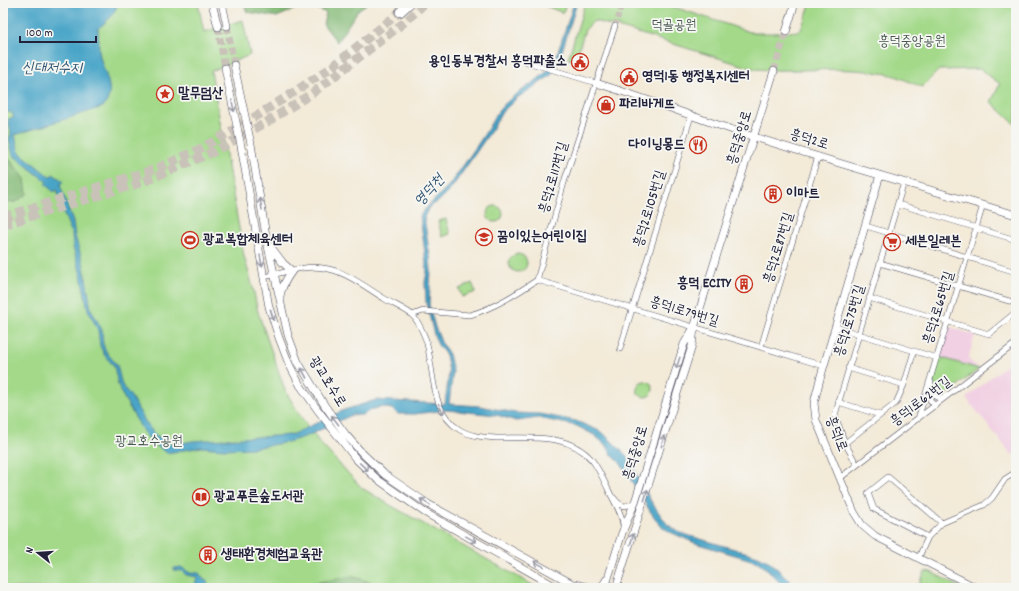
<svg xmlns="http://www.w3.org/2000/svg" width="1019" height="591" font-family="Dekko,'Poor Story',sans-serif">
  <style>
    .built { fill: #f1d0e3 }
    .green { fill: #a3d989; stroke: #627e62 }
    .forest { fill: #82b975; stroke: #526e58 }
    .water { fill: #49a5c8; stroke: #366482 }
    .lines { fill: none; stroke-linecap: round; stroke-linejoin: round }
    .street-tunnel { stroke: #c9c2b9; stroke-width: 5; stroke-dasharray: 5 2.5; stroke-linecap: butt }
    .secondary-tunnel { stroke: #c9c2b9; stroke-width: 7; stroke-dasharray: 7 3.5; stroke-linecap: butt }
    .highway-tunnel { stroke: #c9c2b9; stroke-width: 9; stroke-dasharray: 9 4.5; stroke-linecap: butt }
    .street-casing { stroke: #414053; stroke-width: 6 }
    .secondary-casing { stroke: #414053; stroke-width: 8 }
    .highway-casing { stroke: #414053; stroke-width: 10 }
    .street { stroke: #fff; stroke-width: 5 }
    .secondary { stroke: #fff; stroke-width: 7 }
    .highway { stroke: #fff; stroke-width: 9 }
    .oneway { stroke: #9c9ca7 }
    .labels { text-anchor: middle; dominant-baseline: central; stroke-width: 3.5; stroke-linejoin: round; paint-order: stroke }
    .park-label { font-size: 14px; fill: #495952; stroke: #f6f6f2 }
    .poi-label { font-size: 14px; font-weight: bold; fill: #22223b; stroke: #f6f6f2; text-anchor: start }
    .street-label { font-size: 14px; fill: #22223b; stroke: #f6f6f2 }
    .water-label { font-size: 15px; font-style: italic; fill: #325673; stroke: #f6f6f2 }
  </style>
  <rect width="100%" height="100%" fill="#f6f6f2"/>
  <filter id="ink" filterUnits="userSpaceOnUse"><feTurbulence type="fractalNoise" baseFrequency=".025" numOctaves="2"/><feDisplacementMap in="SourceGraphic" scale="8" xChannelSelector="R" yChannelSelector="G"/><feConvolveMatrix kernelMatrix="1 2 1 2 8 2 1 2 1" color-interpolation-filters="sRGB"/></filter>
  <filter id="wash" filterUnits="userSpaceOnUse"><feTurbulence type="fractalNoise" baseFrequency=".012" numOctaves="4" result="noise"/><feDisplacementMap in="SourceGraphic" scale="16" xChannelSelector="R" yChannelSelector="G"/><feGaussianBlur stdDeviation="0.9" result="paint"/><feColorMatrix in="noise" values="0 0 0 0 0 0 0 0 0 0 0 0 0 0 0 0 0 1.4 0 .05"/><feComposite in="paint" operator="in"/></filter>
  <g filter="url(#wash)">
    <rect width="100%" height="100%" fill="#f3ead8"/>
    <path class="built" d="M949 327 975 335 968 359 979 369 933 377Z
      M1016 357V452L1012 455 966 398Z"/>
    <path class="green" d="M3 3H198L204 32 243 20 250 55 211 71 244 256 253 288 258 312 285 390 299 414 320 443 362 488 390 505 538 588H3Z
      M538 3H566L563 13Z
      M585 3H662L753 33H774L800 31 811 3H1016V125L991 102 1000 84 980 69 939 70 922 87C911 83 899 76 887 74 843 65 798 73 754 69L628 30 594 21 585 30 575 61 568 59Z
      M487 214a8 8 0 1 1 16 0a8 8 0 1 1-16 0Z
      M446 219 450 234 442 237 438 221Z
      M509 263a9 9 0 1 1 18 0a9 9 0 1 1-18 0Z
      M472 283 476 292 462 297 459 289Z
      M939 357 979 369 947 394H935L933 377Z
      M637 389a8 8 0 1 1 16 0a8 8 0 1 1-16 0Z
      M925 571 931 572 962 588H917Z"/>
    <path class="forest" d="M243 3H368L359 9 337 42 323 24 326 13 308 4 277 17 247 12Z
      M3 143 6 155 25 179 27 194 16 202H3Z
      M352 576 386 588H287Z"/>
    <path class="water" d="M3 3H119L111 17 98 29C99 39 98 51 101 60 106 77 116 92 103 107L15 135 19 152 50 177 53 174 63 181 60 185 73 222 75 236 84 266 91 309 102 330 103 344 107 353 117 365 122 385 132 398 145 421 154 434 172 445 192 441 291 435 344 410 376 400 445 404 449 372 446 355 438 345 434 335 426 302 425 282 427 272 424 245 420 216C429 202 443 194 453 180 463 166 474 150 484 135 489 127 494 117 500 109 516 90 541 83 555 61L574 3H577L558 64 550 76 517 98 502 112 493 128 450 190 439 201 429 207 424 217 430 257 431 271 429 305 435 327 442 344 449 354 453 371 449 404 480 406 516 413 540 414 576 421 602 432 626 455 652 503 667 524 680 533 758 556 770 562 789 580 790 588H785L768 570 758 562 695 543 670 532 660 525 650 511 621 464 612 455 607 446 594 435 577 426 539 418 516 421 497 415 447 410 415 414H398L392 409 381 407 373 409 362 415H352L307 436 288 442 254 448 224 449 202 447 167 453 153 443 144 433 124 398 118 385 114 366 105 356 100 346 98 330 88 310 81 275 73 247 72 234 61 207 57 189 54 192 45 184 47 182 13 155 9 139 11 133 8 119 14 117 11 112 4 113C3 106 7 102 3 95Z
      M181 567 190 573H199L204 580 207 581 208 585 201 588H194L197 577 186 575 182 571 174 570V568Z"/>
  </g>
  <g filter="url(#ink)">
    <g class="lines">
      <path class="street-tunnel" d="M615 26 623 3"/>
      <path class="secondary-tunnel" d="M227 26 234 65
        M218 27 225 68
        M774 71 786 32"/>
      <path class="highway-tunnel" d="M3 217 155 169 194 152 237 128 288 96 332 67 400 12
        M3 225 143 182 213 152 267 122 314 92 406 21 425 3"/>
      <g class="street-casing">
        <path id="street" d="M527 62 596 83
          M898 204 1016 240
          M866 226 1016 272
          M880 263 1016 303
          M264 277C282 273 304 265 323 268 344 270 367 288 385 299 393 304 403 308 411 314 418 320 423 332 426 340 435 371 429 411 460 430 472 437 485 437 498 438 530 438 569 433 592 460 599 469 603 479 608 489 613 500 624 516 623 528
          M537 280 824 366
          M537 280 565 179 615 26
          M869 298 989 334 1016 312
          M412 315 423 311 470 315C494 308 516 294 537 280
          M836 327 937 358
          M761 347 818 156
          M620 349 691 116
          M848 368 904 385
          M931 382V391L934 396 940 398 947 396
          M929 390 930 400 935 406
          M838 402 880 415
          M918 419 983 205
          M845 443 896 403 904 385 914 351
          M857 465 845 443 835 415 904 182
          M840 478 1016 343
          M614 498C621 507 625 508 635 502
          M928 537 874 509 868 493 888 477 942 523
          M918 559 928 537 942 523 984 505 992 498 1005 479 1016 472"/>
      </g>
      <g class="secondary-casing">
        <path id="secondary" d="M212 3 218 27
          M222 3 227 26
          M786 32 795 3
          M234 65 251 144 267 242 288 335 298 362 325 406 346 435 362 453 384 474 428 504 580 588
          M225 68 241 146 269 307 279 338 289 364 300 385 317 409 356 459 377 479 424 512 558 588
          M596 83C648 99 699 119 751 136 839 164 927 189 1016 215
          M880 175 820 379 814 403 816 420 854 512 862 525 875 536 977 588
          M270 246 283 263 292 271C286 279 282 286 280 296
          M575 584 592 588
          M596 588C601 587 604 585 606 580
          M605 588 622 533 635 502 684 344 693 329
          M616 588 692 346 694 328 774 71"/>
      </g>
      <g class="highway-casing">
        <path id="highway" d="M400 12 410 3"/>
      </g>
      <use href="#street" class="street"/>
      <use href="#secondary" class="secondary"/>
      <use href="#highway" class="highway"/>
    </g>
    <defs><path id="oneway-shaft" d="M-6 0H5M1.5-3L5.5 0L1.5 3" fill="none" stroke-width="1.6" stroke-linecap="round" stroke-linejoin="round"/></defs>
    <g class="oneway">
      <use href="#oneway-shaft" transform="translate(233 106) rotate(78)"/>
      <use href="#oneway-shaft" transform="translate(261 204) rotate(-100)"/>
      <use href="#oneway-shaft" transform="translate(261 261) rotate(81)"/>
      <use href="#oneway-shaft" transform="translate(272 315) rotate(73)"/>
      <use href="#oneway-shaft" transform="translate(678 363) rotate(108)"/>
      <use href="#oneway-shaft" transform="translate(304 373) rotate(-119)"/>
      <use href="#oneway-shaft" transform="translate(441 409) rotate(64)"/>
      <use href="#oneway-shaft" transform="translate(335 420) rotate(-127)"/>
      <use href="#oneway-shaft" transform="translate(663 441) rotate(-73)"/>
      <use href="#oneway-shaft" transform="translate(364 467) rotate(43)"/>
      <use href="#oneway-shaft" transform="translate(646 495) rotate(-73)"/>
      <use href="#oneway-shaft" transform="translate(425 502) rotate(-147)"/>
      <use href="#oneway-shaft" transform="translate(471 539) rotate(29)"/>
      <use href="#oneway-shaft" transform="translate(632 539) rotate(-73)"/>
      <use href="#oneway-shaft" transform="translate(539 564) rotate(-151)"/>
    </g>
  </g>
  <defs>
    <g id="civic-ring" transform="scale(0.9)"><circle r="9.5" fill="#f6f6f2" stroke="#c8321e" stroke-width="1.5"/><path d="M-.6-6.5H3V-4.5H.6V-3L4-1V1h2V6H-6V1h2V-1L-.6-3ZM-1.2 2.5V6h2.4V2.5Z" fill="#c8321e"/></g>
    <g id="sight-ring" transform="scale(0.9)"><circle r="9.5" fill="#f6f6f2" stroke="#c8321e" stroke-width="1.5"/><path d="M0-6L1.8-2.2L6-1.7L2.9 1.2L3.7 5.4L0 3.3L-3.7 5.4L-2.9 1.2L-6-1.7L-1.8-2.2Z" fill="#c8321e"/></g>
    <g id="shop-ring" transform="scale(0.9)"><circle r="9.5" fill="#f6f6f2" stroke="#c8321e" stroke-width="1.5"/><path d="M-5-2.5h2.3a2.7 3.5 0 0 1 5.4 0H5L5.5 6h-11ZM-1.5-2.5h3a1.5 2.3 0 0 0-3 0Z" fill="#c8321e"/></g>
    <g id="restaurant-ring" transform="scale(0.9)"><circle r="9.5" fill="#f6f6f2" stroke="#c8321e" stroke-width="1.5"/><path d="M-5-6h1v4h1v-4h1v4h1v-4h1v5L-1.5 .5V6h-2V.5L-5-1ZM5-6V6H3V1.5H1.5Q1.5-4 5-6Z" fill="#c8321e"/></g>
    <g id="building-ring" transform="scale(0.9)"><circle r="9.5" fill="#f6f6f2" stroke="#c8321e" stroke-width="1.5"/><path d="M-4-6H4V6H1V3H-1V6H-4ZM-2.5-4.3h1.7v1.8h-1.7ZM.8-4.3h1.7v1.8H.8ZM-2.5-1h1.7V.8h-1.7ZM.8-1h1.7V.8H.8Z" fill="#c8321e"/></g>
    <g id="school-ring" transform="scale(0.9)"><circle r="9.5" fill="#f6f6f2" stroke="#c8321e" stroke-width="1.5"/><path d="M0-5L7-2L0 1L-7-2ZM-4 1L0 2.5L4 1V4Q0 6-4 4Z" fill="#c8321e"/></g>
    <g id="stadium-ring" transform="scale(0.9)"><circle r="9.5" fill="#f6f6f2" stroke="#c8321e" stroke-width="1.5"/><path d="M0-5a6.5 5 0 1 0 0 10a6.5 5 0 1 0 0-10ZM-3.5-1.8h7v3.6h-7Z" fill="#c8321e"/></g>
    <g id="supermarket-ring" transform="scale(0.9)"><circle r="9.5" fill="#f6f6f2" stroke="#c8321e" stroke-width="1.5"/><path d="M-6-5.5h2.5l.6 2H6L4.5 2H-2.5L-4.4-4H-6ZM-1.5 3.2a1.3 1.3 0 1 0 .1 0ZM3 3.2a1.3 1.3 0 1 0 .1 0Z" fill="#c8321e"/></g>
    <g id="library-ring" transform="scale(0.9)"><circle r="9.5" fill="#f6f6f2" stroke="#c8321e" stroke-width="1.5"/><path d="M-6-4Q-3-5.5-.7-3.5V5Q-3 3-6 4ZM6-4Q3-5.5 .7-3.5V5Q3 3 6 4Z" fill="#c8321e"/></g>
  </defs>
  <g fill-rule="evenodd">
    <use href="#civic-ring" x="580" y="62"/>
    <use href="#civic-ring" x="629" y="77"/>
    <use href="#sight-ring" x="165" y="94"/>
    <use href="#shop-ring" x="606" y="105"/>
    <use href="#restaurant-ring" x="698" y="145"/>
    <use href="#building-ring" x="773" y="194"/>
    <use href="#school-ring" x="484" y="237"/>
    <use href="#stadium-ring" x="190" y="240"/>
    <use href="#supermarket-ring" x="892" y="242"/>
    <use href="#building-ring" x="744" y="284"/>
    <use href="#library-ring" x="201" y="497"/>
    <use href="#building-ring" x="208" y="555"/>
  </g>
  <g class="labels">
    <g class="park-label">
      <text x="674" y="26">덕골공원</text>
      <text x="912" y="42">흥덕중앙공원</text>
      <text x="149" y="442">광교호수공원</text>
    </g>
    <g class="poi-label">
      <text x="567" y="62" text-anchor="end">용인동부경찰서 흥덕파출소</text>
      <text x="642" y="77">영덕1동 행정복지센터</text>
      <text x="178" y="94">말무덤산</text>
      <text x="619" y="105">파리바게뜨</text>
      <text x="685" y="145" text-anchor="end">다이닝몽드</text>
      <text x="786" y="194">이마트</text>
      <text x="497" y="237">꿈이있는어린이집</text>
      <text x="203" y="240">광교복합체육센터</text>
      <text x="905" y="242">세븐일레븐</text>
      <text x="731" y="284" text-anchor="end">흥덕 ECITY</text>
      <text x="214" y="497">광교푸른숲도서관</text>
      <text x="221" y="555">생태환경체험교육관</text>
    </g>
    <g class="street-label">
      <text transform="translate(740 138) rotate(-73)">흥덕중앙로</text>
      <text transform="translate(809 140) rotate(17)">흥덕2로</text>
      <text transform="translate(554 178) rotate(-74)">흥덕2로117번길</text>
      <text transform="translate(650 209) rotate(-73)">흥덕2로105번길</text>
      <text transform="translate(779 248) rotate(-73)">흥덕2로87번길</text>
      <text transform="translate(939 308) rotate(-73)">흥덕2로65번길</text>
      <text transform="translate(684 312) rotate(17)">흥덕1로79번길</text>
      <text transform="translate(850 321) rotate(-73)">흥덕2로75번길</text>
      <text transform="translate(327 382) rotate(58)">광교호수로</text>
      <text transform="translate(921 402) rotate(-37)">흥덕1로62번길</text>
      <text transform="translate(836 434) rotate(69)">흥덕1로</text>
      <text transform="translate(636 453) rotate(-73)">흥덕중앙로</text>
    </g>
    <g class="water-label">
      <text x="52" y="69">신대저수지</text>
      <text transform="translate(430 191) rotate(-48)">영덕천</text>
    </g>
  </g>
  <rect width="1019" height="591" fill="none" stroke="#f6f6f2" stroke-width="16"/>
  <g transform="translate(38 553) rotate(287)" stroke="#f6f6f2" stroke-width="3" paint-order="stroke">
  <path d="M0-3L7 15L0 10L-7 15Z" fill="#22223b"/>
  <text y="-6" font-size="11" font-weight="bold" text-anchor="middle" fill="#22223b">N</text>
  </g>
  <path d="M20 36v6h76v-6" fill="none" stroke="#22223b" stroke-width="2"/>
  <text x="26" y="36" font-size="12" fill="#22223b" stroke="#f6f6f2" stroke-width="3" paint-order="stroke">100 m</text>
</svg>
